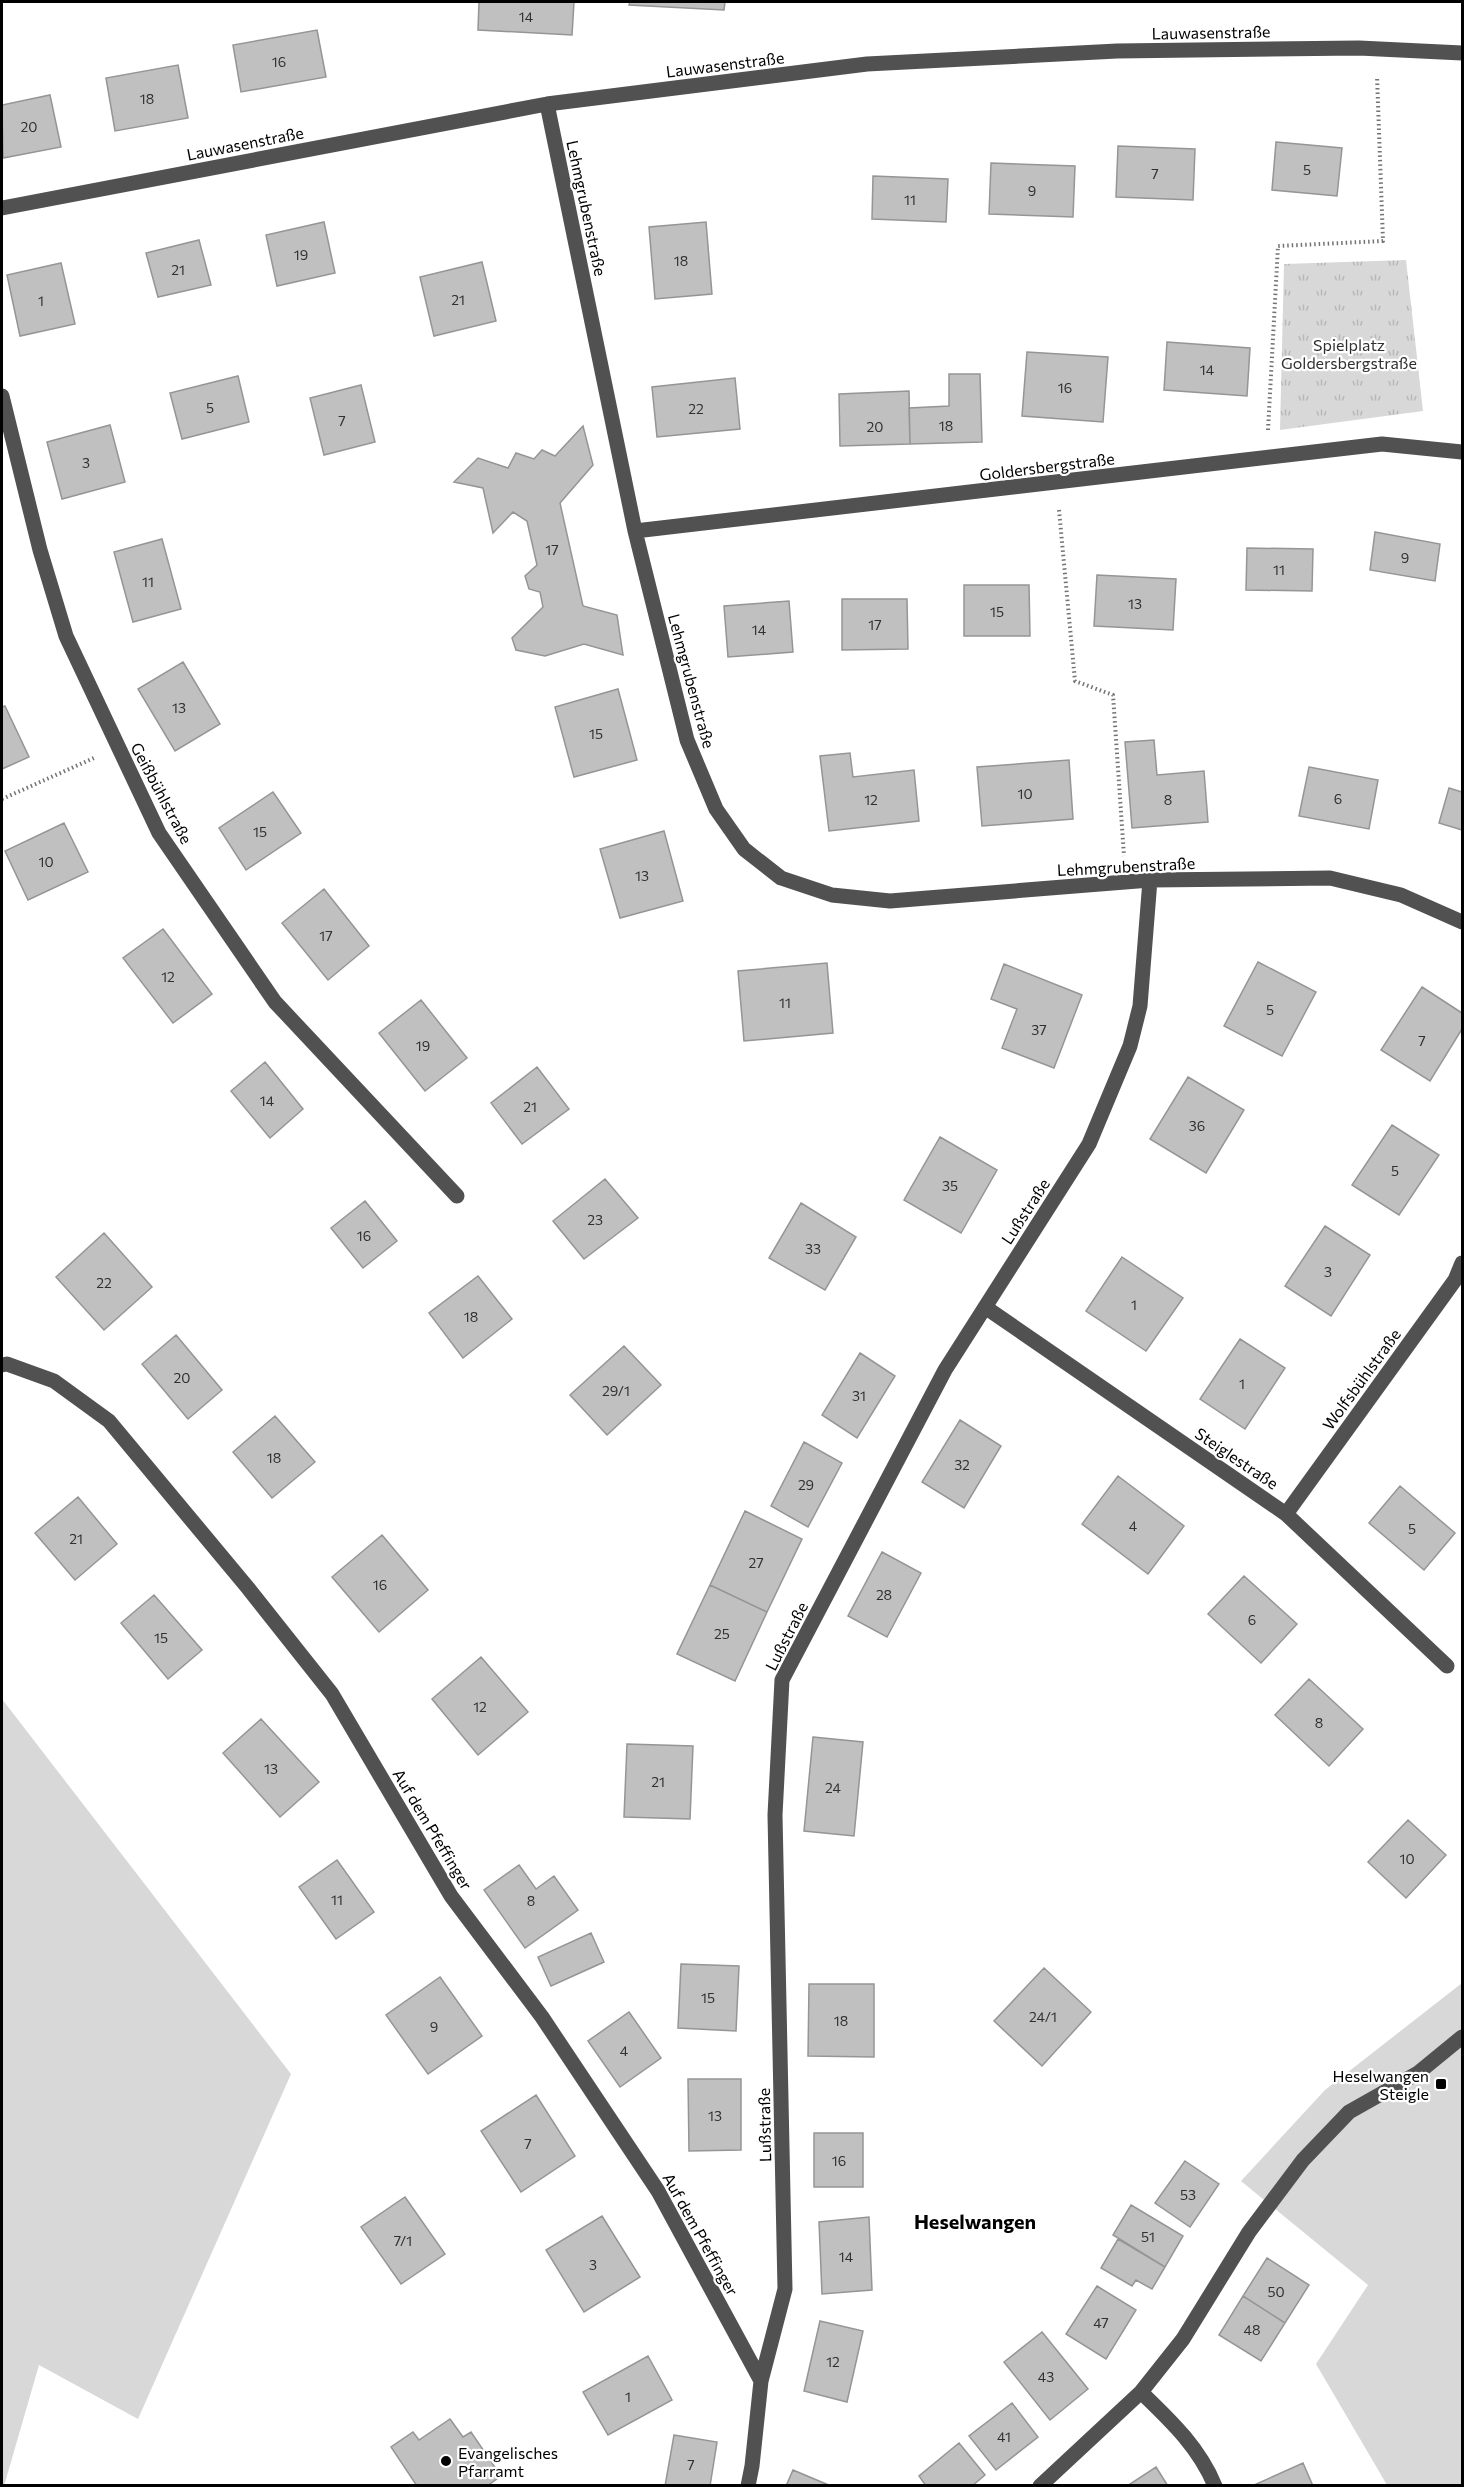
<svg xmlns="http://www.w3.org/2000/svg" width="1464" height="2487" font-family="Commissioner,sans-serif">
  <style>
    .grass { fill: #d8d8d8 }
    .park { fill: url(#park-tufts) }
    .building { fill: #c0c0c0; stroke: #959595; stroke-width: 1.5 }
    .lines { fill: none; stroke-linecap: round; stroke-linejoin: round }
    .path { stroke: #737373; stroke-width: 4; stroke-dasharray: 1.5 3; stroke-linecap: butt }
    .minor { stroke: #515151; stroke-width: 15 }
    .poi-dot { fill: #000; stroke: #fff; stroke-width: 2 }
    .labels { text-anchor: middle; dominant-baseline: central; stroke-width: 4.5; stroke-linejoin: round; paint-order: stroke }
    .number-label { font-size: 14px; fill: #303030 }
    .street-label { font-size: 16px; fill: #000; stroke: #fff }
    .park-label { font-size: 16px; fill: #2f2f2f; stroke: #fff }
    .poi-label { font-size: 16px; fill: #000; stroke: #fff; text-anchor: end }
    .quarter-label { font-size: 20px; font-weight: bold; fill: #000; stroke: #fff }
  </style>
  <defs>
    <pattern id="park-tufts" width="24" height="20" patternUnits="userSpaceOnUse" patternTransform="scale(1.5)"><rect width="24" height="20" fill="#d8d8d8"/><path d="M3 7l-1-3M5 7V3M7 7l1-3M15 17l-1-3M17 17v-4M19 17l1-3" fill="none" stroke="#b8b8b8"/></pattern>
  </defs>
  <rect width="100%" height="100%" fill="#fff"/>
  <path class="grass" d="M2 1699 291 2074 138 2419 39 2365 4 2486 2 2485Z
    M1462 1983V2485H1387L1316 2364 1368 2285 1241 2181 1325 2090Z"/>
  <path class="park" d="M1406 260 1423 411 1280 430 1284 264Z"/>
  <path class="building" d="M479 2H574L572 35 478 30Z
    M630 2H725L724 10 629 5Z
    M317 30 326 77 241 92 233 45Z
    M178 65 188 118 115 131 106 78Z
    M50 95 61 147 3 158 2 105Z
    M1276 142 1342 148 1337 196 1272 190Z
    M1118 146 1195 149 1193 200 1116 197Z
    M991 163 1075 166 1073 217 989 214Z
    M873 176 948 179 946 222 872 219Z
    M324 222 335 273 277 286 266 235Z
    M706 222 712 294 655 299 649 227Z
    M199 240 211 285 158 297 146 253Z
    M482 262 496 321 434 336 420 277Z
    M61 263 75 324 20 336 7 275Z
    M1167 342 1250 348 1247 396 1164 390Z
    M1027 352 1108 357 1103 422 1022 416Z
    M949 374H980L982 442 910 444 909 408 949 406Z
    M238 376 249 422 182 439 170 393Z
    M735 378 740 429 657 437 652 387Z
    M361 385 375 442 324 455 310 398Z
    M909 391 910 444 840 446 839 394Z
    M110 425 125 482 62 499 47 442Z
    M583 426 593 465 560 503 583 606 617 615 623 655 584 644 545 656 516 650 512 638 543 607 540 592 529 589 525 576 537 565 527 521 513 512 493 533 483 488 454 482 478 458 508 468 516 453 534 459 542 450 555 456Z
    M1375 532 1440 544 1435 581 1370 570Z
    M162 539 181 609 133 622 114 552Z
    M1247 548 1313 549 1312 591 1246 590Z
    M1097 575 1176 579 1173 630 1094 626Z
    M964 585H1029L1030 636H964Z
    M842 599H907L908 649 842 650Z
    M789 601 793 652 728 657 724 606Z
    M183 662 220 724 175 751 138 689Z
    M618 689 637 760 574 777 555 707Z
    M5 706 29 757 2 769V707Z
    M1154 740 1157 775 1204 771 1208 822 1132 828 1125 742Z
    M850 753 853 777 914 770 919 821 829 831 820 756Z
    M1069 760 1073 819 982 826 977 767Z
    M1309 767 1378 780 1369 829 1299 816Z
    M1449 788 1462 792V830L1439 823Z
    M273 792 301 833 246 870 219 828Z
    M64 823 88 872 28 900 5 851Z
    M664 831 683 901 620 918 600 849Z
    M324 889 369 946 328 980 282 923Z
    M163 929 212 994 173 1023 123 958Z
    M1258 962 1316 992 1282 1056 1224 1026Z
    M827 963 833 1033 744 1041 738 971Z
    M1004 964 1082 995 1054 1068 1002 1048 1017 1009 991 999Z
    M1422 987 1462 1013V1029L1430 1081 1381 1050Z
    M421 1000 467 1058 425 1091 379 1033Z
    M265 1062 303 1109 270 1138 231 1091Z
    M537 1067 569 1109 522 1144 491 1103Z
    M1188 1077 1244 1110 1206 1173 1150 1139Z
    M1392 1125 1439 1155 1399 1215 1352 1185Z
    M940 1137 997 1170 961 1233 904 1200Z
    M605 1179 638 1218 584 1259 553 1221Z
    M365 1201 397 1241 363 1268 331 1228Z
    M801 1203 856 1237 825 1290 769 1258Z
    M1325 1226 1370 1255 1331 1316 1285 1286Z
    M104 1233 152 1287 104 1330 56 1277Z
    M1122 1257 1183 1298 1146 1351 1086 1311Z
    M478 1276 512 1319 463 1358 429 1313Z
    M176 1335 222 1390 188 1419 142 1364Z
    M1240 1339 1285 1368 1245 1429 1200 1399Z
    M624 1346 661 1385 607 1435 570 1395Z
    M860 1353 895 1376 857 1438 822 1415Z
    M275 1416 315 1462 272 1498 233 1452Z
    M960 1420 1001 1446 964 1508 922 1482Z
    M804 1442 842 1463 808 1527 771 1506Z
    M1118 1476 1184 1526 1148 1574 1082 1524Z
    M1400 1486 1455 1533 1424 1570 1369 1523Z
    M78 1497 117 1544 75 1580 35 1533Z
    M745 1511 802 1539 767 1612 710 1585Z
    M382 1535 428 1590 379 1632 332 1577Z
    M882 1552 921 1573 887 1637 848 1616Z
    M1244 1576 1297 1624 1261 1663 1208 1614Z
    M710 1585 767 1612 735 1681 677 1654Z
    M154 1595 202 1650 168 1679 121 1623Z
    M481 1657 528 1712 478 1755 432 1699Z
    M1309 1679 1363 1729 1329 1766 1275 1715Z
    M261 1719 319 1782 280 1817 223 1753Z
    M813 1737 863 1742 854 1836 804 1831Z
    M627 1744 693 1746 690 1819 624 1817Z
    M1408 1820 1446 1855 1406 1898 1368 1862Z
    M337 1860 374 1912 336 1939 299 1887Z
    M519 1865 536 1889 554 1876 578 1910 525 1948 484 1890Z
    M591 1933 604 1962 551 1986 538 1957Z
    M681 1964 739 1966 736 2031 678 2028Z
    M1044 1968 1091 2012 1042 2066 994 2021Z
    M440 1977 482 2036 428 2074 386 2015Z
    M809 1984H874V2057L808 2056Z
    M629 2012 661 2058 620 2087 588 2041Z
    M688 2079H741V2150L689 2151Z
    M536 2095 575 2156 521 2192 481 2131Z
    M814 2133H863V2187H814Z
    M1185 2161 1219 2184 1190 2227 1155 2203Z
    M405 2197 445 2254 401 2284 361 2227Z
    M1131 2205 1183 2236 1165 2267 1113 2235Z
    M602 2216 640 2277 584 2312 546 2250Z
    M869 2217 872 2290 822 2294 819 2222Z
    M1118 2239 1165 2267 1152 2289 1136 2280 1132 2286 1101 2268Z
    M1267 2258 1309 2285 1285 2323 1243 2296Z
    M1097 2286 1136 2310 1106 2359 1066 2334Z
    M1243 2296 1285 2323 1261 2361 1219 2335Z
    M820 2321 863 2331 847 2402 804 2391Z
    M1042 2332 1088 2389 1050 2420 1004 2362Z
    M648 2356 672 2400 608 2435 583 2392Z
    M1012 2403 1038 2437 996 2470 969 2436Z
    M450 2419 463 2437 471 2432 501 2476 487 2486H417L391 2447 413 2432 419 2440Z
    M674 2435 717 2442 710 2486H665Z
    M959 2443 985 2475 972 2486H926L919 2476Z
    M1303 2463 1313 2486H1252Z
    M1156 2467 1168 2486H1127Z
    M793 2470 831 2486H786Z"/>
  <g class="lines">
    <path class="path" d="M1268 430 1278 246 1383 241 1377 76
      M1059 510 1075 681 1113 695 1124 856
      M2 799 94 758"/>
    <path class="minor" d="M547 104 635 531 687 740 716 809 744 849 781 878 832 895 890 901 1150 880 1330 878 1401 895 1462 922
      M2 208 547 104 867 64 1117 51 1359 48 1462 53
      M2 396 40 550 66 636 159 833 275 1002 457 1196
      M635 531 1382 444 1462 452
      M985 1307 1286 1514 1447 1666
      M2 1365 7 1364 54 1381 109 1421 248 1588 332 1694 451 1896 542 2017 658 2191 761 2381
      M1286 1514 1455 1280 1462 1263
      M1141 2392C1170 2420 1199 2447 1215 2486
      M748 2486 752 2466 761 2381 785 2289 775 1815 782 1680 945 1370 1089 1144 1130 1046 1140 1006 1150 880
      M1040 2486 1141 2392 1183 2339 1249 2232 1303 2160 1349 2112 1418 2073 1462 2037"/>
  </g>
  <g class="poi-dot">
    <rect x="1435" y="2078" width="12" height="12" rx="3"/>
    <circle cx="446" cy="2461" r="6"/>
  </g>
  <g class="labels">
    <g class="number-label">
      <text x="526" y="16">14</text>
      <text x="279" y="61">16</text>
      <text x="147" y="98">18</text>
      <text x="29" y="126">20</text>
      <text x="1307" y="169">5</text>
      <text x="1155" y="173">7</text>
      <text x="1032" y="190">9</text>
      <text x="910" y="199">11</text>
      <text x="301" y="254">19</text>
      <text x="681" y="260">18</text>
      <text x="178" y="269">21</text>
      <text x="458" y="299">21</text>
      <text x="41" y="300">1</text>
      <text x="1207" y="369">14</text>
      <text x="1065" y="387">16</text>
      <text x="210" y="407">5</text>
      <text x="696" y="408">22</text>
      <text x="342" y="420">7</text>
      <text x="946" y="425">18</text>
      <text x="875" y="426">20</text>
      <text x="86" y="462">3</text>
      <text x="552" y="549">17</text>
      <text x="1405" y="557">9</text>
      <text x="1279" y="569">11</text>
      <text x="148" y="581">11</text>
      <text x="1135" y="603">13</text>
      <text x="997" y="611">15</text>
      <text x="875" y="624">17</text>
      <text x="759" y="629">14</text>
      <text x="179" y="707">13</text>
      <text x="596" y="733">15</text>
      <text x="1025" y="793">10</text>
      <text x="1338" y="798">6</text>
      <text x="871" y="799">12</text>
      <text x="1168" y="799">8</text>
      <text x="260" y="831">15</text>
      <text x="46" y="861">10</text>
      <text x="642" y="875">13</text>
      <text x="326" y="935">17</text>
      <text x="168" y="976">12</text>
      <text x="785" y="1002">11</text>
      <text x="1270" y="1009">5</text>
      <text x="1039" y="1029">37</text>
      <text x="1422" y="1040">7</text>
      <text x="423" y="1045">19</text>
      <text x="267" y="1100">14</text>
      <text x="530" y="1106">21</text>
      <text x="1197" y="1125">36</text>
      <text x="1395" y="1170">5</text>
      <text x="950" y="1185">35</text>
      <text x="595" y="1219">23</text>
      <text x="364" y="1235">16</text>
      <text x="813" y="1248">33</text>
      <text x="1328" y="1271">3</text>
      <text x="104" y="1282">22</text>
      <text x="1134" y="1304">1</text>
      <text x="471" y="1316">18</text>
      <text x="182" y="1377">20</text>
      <text x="1242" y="1383">1</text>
      <text x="616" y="1390">29/1</text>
      <text x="859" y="1395">31</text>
      <text x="274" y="1457">18</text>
      <text x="962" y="1464">32</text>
      <text x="806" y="1484">29</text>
      <text x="1133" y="1525">4</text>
      <text x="1412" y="1528">5</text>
      <text x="76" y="1538">21</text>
      <text x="756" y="1562">27</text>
      <text x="380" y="1584">16</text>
      <text x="884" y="1594">28</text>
      <text x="1252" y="1619">6</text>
      <text x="722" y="1633">25</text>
      <text x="161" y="1637">15</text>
      <text x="480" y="1706">12</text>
      <text x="1319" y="1722">8</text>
      <text x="271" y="1768">13</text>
      <text x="658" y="1781">21</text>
      <text x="833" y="1787">24</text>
      <text x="1407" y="1858">10</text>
      <text x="337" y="1899">11</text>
      <text x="531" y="1900">8</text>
      <text x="708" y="1997">15</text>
      <text x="1043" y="2016">24/1</text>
      <text x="841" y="2020">18</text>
      <text x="434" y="2026">9</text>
      <text x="624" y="2050">4</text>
      <text x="715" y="2115">13</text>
      <text x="528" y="2143">7</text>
      <text x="839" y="2160">16</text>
      <text x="1188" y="2194">53</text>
      <text x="1148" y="2236">51</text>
      <text x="403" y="2240">7/1</text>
      <text x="846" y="2256">14</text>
      <text x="593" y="2264">3</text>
      <text x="1276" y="2291">50</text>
      <text x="1101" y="2322">47</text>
      <text x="1252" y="2329">48</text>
      <text x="833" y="2361">12</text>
      <text x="1046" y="2376">43</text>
      <text x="628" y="2396">1</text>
      <text x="1004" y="2436">41</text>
      <text x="691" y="2464">7</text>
    </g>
    <g class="street-label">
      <text transform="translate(1211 32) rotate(-1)">Lauwasenstraße</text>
      <text transform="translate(725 64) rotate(-7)">Lauwasenstraße</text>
      <text transform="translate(245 143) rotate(-11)">Lauwasenstraße</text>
      <text transform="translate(587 208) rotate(78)">Lehmgrubenstraße</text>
      <text transform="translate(1047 466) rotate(-7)">Goldersbergstraße</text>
      <text transform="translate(692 681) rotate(75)">Lehmgrubenstraße</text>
      <text transform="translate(162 793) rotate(62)">Geißbühlstraße</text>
      <text transform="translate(1126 866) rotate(-3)">Lehmgrubenstraße</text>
      <text transform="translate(1025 1211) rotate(-57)">Lußstraße</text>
      <text transform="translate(1361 1379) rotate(-54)">Wolfsbühlstraße</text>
      <text transform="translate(1237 1458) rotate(34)">Steiglestraße</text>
      <text transform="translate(786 1636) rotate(-63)">Lußstraße</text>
      <text transform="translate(433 1829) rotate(59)">Auf dem Pfeffinger</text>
      <text transform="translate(764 2125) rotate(-91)">Lußstraße</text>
      <text transform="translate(701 2234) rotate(61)">Auf dem Pfeffinger</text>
    </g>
    <g class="park-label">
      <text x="1349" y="344">Spielplatz<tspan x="1349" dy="18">Goldersbergstraße</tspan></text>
    </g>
    <g class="poi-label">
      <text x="1429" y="2075">Heselwangen<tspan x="1429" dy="18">Steigle</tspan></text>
      <text x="458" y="2452" text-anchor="start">Evangelisches<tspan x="458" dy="18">Pfarramt</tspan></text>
    </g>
    <g class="quarter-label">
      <text x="975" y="2221">Heselwangen</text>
    </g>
  </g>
  <rect width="1464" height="2487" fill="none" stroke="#000000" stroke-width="6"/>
</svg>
